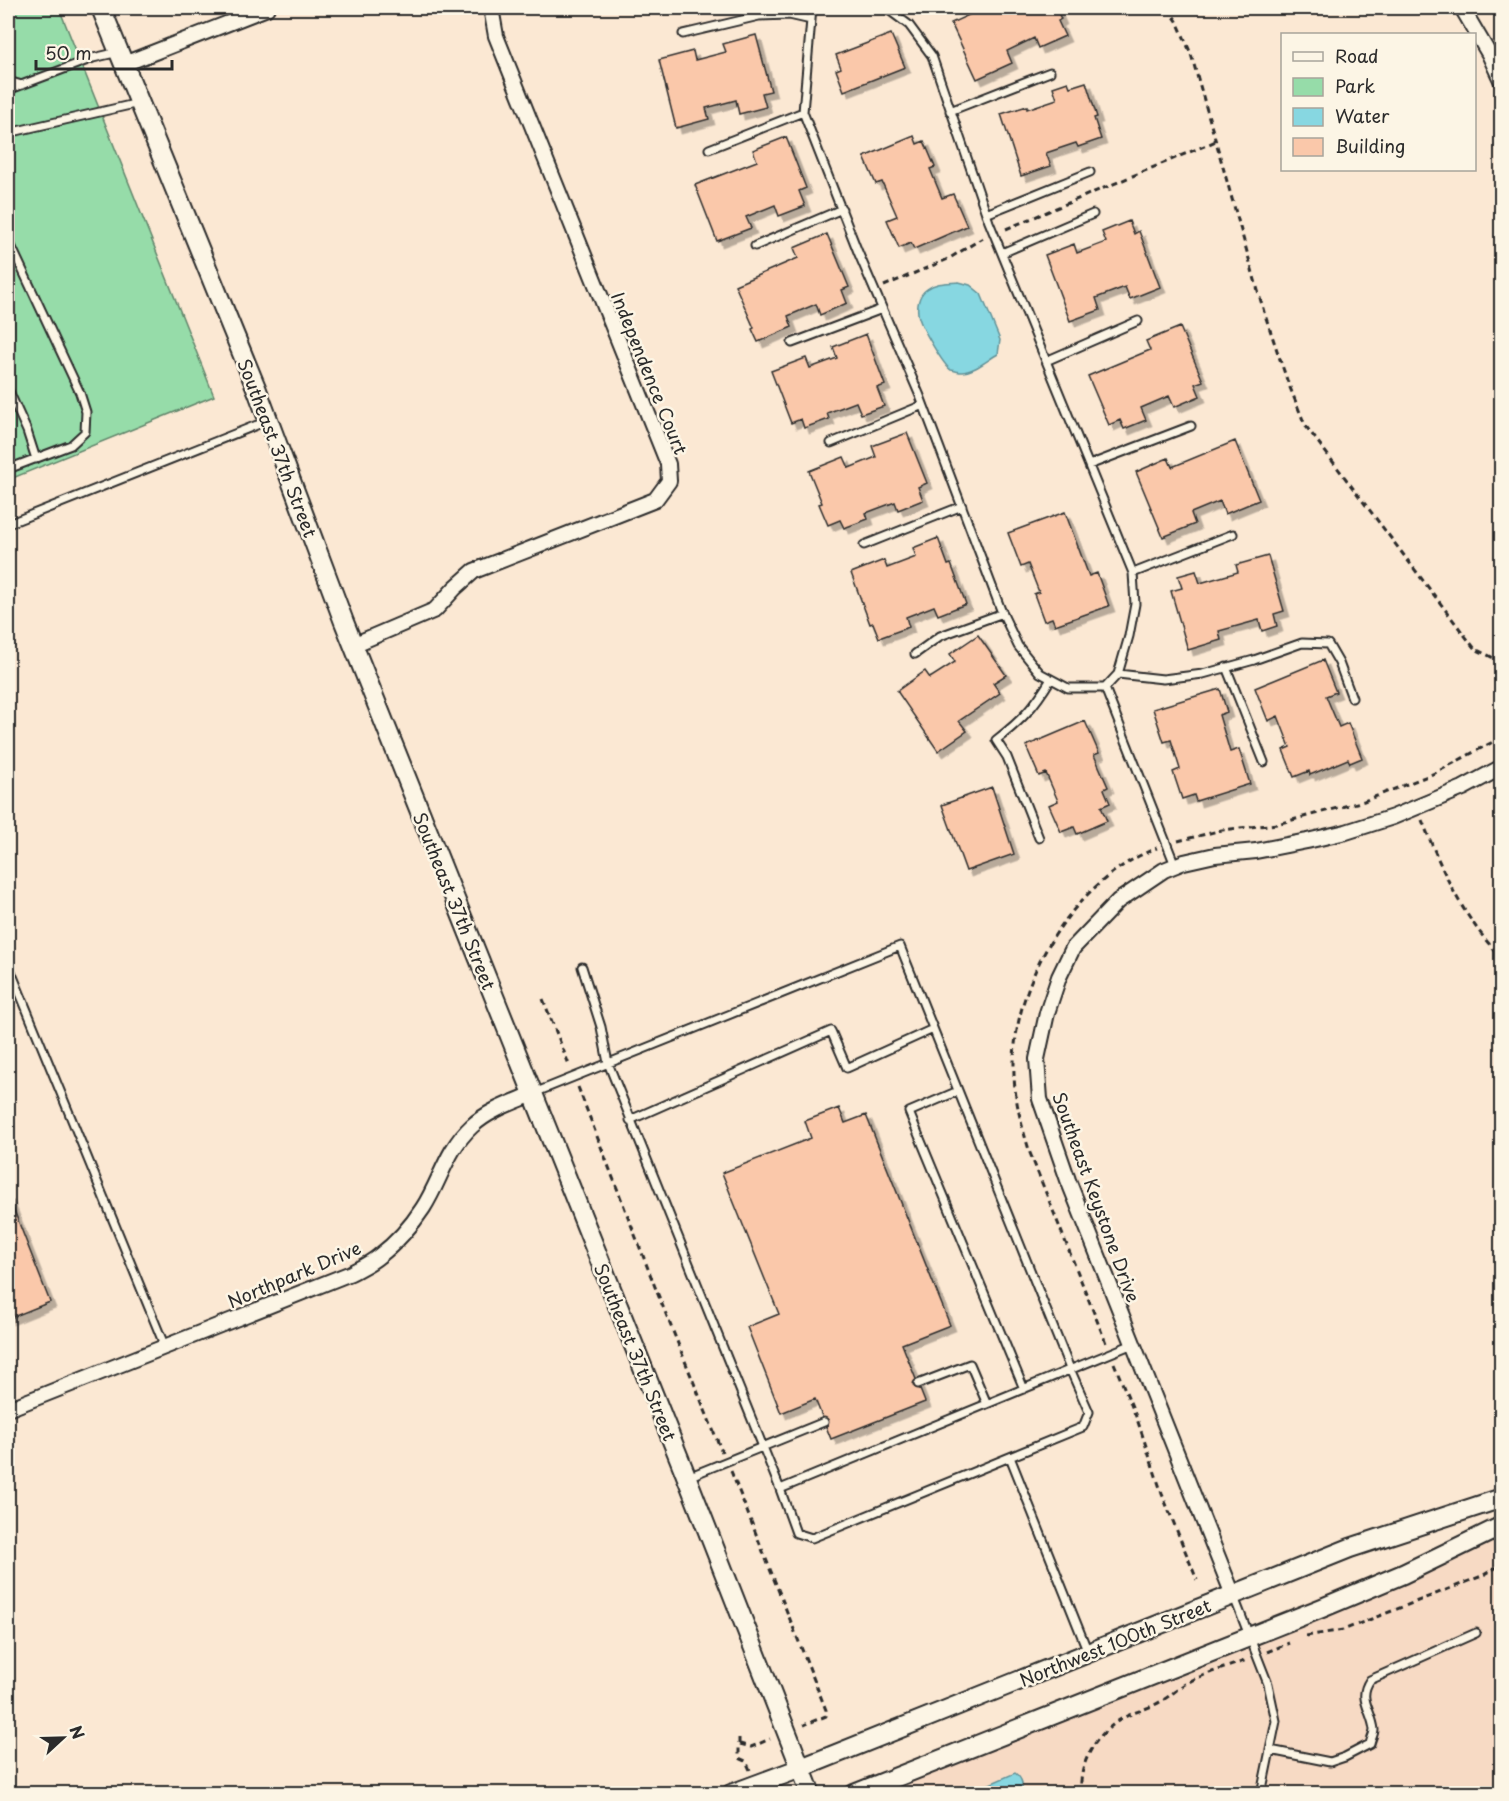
<svg xmlns="http://www.w3.org/2000/svg" width="1509" height="1801" font-family="'Playpen Sans',sans-serif">
  <style>
    .built { fill: #f7dac4 }
    .green { fill: #96dca9; stroke: #60846a; stroke-width: 1.5 }
    .water { fill: #87d7e1; stroke: #629298; stroke-width: 1.5 }
    .building { fill: #fac8aa; stroke: #2b2b2b; stroke-width: 1.5; filter: url(#shadow) }
    .lines { fill: none; stroke-linecap: round; stroke-linejoin: round }
    .service-casing { stroke: #2b2b2b; stroke-width: 11 }
    .minor-casing { stroke: #2b2b2b; stroke-width: 18 }
    .tertiary-casing { stroke: #2b2b2b; stroke-width: 22 }
    .path { stroke: #2b2b2b; stroke-width: 3; stroke-dasharray: 6 4.5; stroke-linecap: butt }
    .service { stroke: #fcf5e5; stroke-width: 7 }
    .minor { stroke: #fcf5e5; stroke-width: 14 }
    .tertiary { stroke: #fcf5e5; stroke-width: 18 }
    .labels { text-anchor: middle; dominant-baseline: central; stroke-width: 5; stroke-linejoin: round; paint-order: stroke }
    .street-label { font-size: 18px; fill: #2b2b2b; stroke: #fcf5e5 }
  </style>
  <defs>
    <filter id="shadow"><feDropShadow dx="5.5" dy="5.5" stdDeviation="0" flood-color="#0004"/></filter>
  </defs>
  <rect width="100%" height="100%" fill="#fbe8d3"/>
  <filter id="ink" filterUnits="userSpaceOnUse"><feTurbulence type="fractalNoise" baseFrequency=".0167" numOctaves="2"/><feDisplacementMap in="SourceGraphic" scale="12" xChannelSelector="R" yChannelSelector="G"/><feConvolveMatrix kernelMatrix="1 2 1 2 8 2 1 2 1" color-interpolation-filters="sRGB"/></filter>
  <g filter="url(#ink)">
    <path class="built" d="M1501 1522V1793L841 1794 850 1784 874 1774 1279 1613Z"/>
    <path class="green" d="M8 8H59L214 396 8 480Z"/>
    <path class="water" d="M959 282 970 285 981 294 1000 340 998 354C987 360 973 373 960 372 959 372 952 370 951 370 943 365 922 328 919 318 916 308 918 295 927 289 936 282 948 283 959 282Z
      M1015 1773C1023 1779 1023 1785 1021 1793H963L983 1787Z"/>
    <path class="building" d="M984 8H1056L1061 19 1058 21 1065 36 1038 48 1034 38 1007 51 1012 63 977 79 951 23Z
      M891 34 905 67 844 91 836 70 841 68 836 55Z
      M756 35 771 91 762 93 766 107 739 114 736 100 706 108 709 119 676 128 659 60 693 51 695 60 726 52 723 44Z
      M1068 82 1070 87 1086 82 1097 117 1094 118 1101 139 1078 147 1076 143 1046 153 1051 166 1021 176 1001 114 1027 106V109L1057 99 1053 87Z
      M914 136 917 144 924 141 935 167 930 169 942 198 953 194 967 226 914 249 911 243 899 248 887 220 897 216 882 182 876 184 864 157Z
      M786 137 806 188 799 191 805 206 779 216 775 205 746 217 751 228 717 241 695 185 757 161 753 150Z
      M1129 221 1134 234 1139 231 1160 287 1130 299 1125 287 1096 298 1100 310 1070 321 1045 255 1074 244 1077 253 1106 242 1102 232Z
      M827 234 849 287 842 290 847 303 820 315 816 304 788 316 792 327 758 342 752 329 754 328 735 285 798 258 794 248Z
      M1180 327 1203 381 1195 384 1200 396 1174 407 1169 396 1141 408 1146 420 1124 429 1120 420 1109 425 1088 376 1150 350 1146 341Z
      M866 334 885 385 877 388 884 406 861 414 856 402 827 413 829 419 804 428 801 419 791 423 771 371 806 358 810 368 837 358 833 347Z
      M907 433 927 483 918 487 923 500 898 510 895 502 866 513 868 519 844 528 840 520 828 525 819 504 822 503 809 471 844 457 849 468 876 457 872 446Z
      M1235 441 1259 500 1225 514 1220 501 1191 513 1195 524 1163 537 1136 472 1168 458 1172 467Z
      M1065 512 1089 576 1097 573 1109 606 1055 625 1052 618 1044 621 1034 594 1039 592 1028 564 1021 567 1008 533Z
      M938 538 948 565 951 564 966 604 938 615 934 606 906 617 909 627 879 638 873 623 870 624 851 573 884 560 887 568 916 557 913 548Z
      M1268 556 1284 611 1274 614 1277 626 1262 631 1259 620 1219 631 1221 640 1188 650 1171 591 1182 588 1178 576 1196 571 1200 583 1238 572 1236 565Z
      M978 635 1006 675 993 683 1000 693 959 721 967 731 938 751 897 691 925 671 930 678 955 662 950 654Z
      M1323 660 1336 692 1326 696 1339 727 1348 723 1362 758 1350 763 1348 759 1310 775 1309 771 1294 777 1283 750 1290 747 1278 716 1268 721 1255 688Z
      M1220 689 1227 712 1219 715 1230 752 1239 749 1250 784 1196 801 1194 795 1182 799 1173 772 1180 769 1171 740 1164 742 1153 709Z
      M1085 721 1099 753 1094 755 1108 787 1104 789 1110 803 1101 807 1107 821 1077 834 1074 827 1061 832 1049 805 1058 801 1046 773 1039 776 1026 746Z
      M992 787 1014 854 966 871 942 805Z
      M839 1108 845 1123 866 1115 950 1325 902 1344 925 1402 831 1439 815 1399 781 1413 747 1327 779 1314 722 1173 811 1138 805 1121Z
      M8 1195 50 1302 8 1319Z"/>
    <g class="lines">
      <g class="service-casing">
        <path id="service" d="M812 8 803 112 858 252 920 396 1001 610 1018 646 1040 673 1068 688H1105
          M886 8 909 25 932 56 989 222 1133 573 1135 604 1129 636 1118 674 1105 688 1175 865
          M897 16 904 8
          M683 34 759 16 789 15 811 20
          M8 81 22 85
          M8 90 93 58 119 52
          M950 111 1050 72
          M8 133 139 103
          M709 149 803 112
          M986 214 1090 172
          M8 239 80 393 86 412 85 432 71 445 8 469
          M755 246 842 209
          M1002 253 1093 214
          M792 343 882 309
          M1046 361 1138 321
          M8 389 27 431 36 459
          M831 443 923 405
          M1089 465 1191 426
          M8 524 267 421
          M864 545 962 506
          M1133 573 1233 534
          M915 654 940 636 1003 613
          M1226 667 1264 762
          M1118 674 1163 679 1203 674 1254 660 1302 643 1328 644 1339 663 1352 698
          M1039 838 1007 757 996 740C1022 720 1034 707 1051 679
          M8 964 165 1347
          M582 967 601 1027 608 1063 780 1489
          M958 1091 909 1112 1024 1389
          M534 1093 900 946 1070 1369 1089 1412 1083 1427 812 1538 796 1533 780 1489C897 1441 1015 1392 1133 1344
          M630 1120 831 1031 847 1068 933 1029
          M918 1384 970 1364 987 1404
          M1010 1457 1088 1652
          M688 1477 824 1422
          M1234 1597 1268 1684 1276 1721 1261 1794
          M1270 1750 1330 1762 1345 1757 1370 1744C1371 1739 1374 1734 1374 1730 1372 1710 1357 1699 1370 1680L1476 1633"/>
      </g>
      <g class="minor-casing">
        <path id="minor" d="M1462 8 1489 54 1502 82
          M124 64 267 8
          M353 645 435 610 455 588 474 571 655 500 669 481 668 464 496 36 491 8
          M8 1409 351 1273C360 1268 371 1263 379 1256 395 1244 412 1225 423 1208 441 1180 446 1150 472 1126 489 1110 512 1103 533 1094
          M1233 1595 1068 1180 1040 1099 1037 1059 1047 1013 1059 977 1073 948 1118 901 1164 870 1184 862 1215 855 1256 851 1307 841 1346 832 1393 817 1463 788 1502 767"/>
      </g>
      <g class="tertiary-casing">
        <path id="tertiary" d="M101 8 257 390 344 622 687 1478 811 1794
          M731 1794 801 1768 1350 1548 1502 1498
          M854 1794 1322 1608 1403 1574 1502 1526"/>
      </g>
      <path class="path" d="M1168 8 1177 21 1191 54 1264 312 1287 380 1305 425 1475 649 1502 662
        M1006 229 1216 141
        M884 286 948 259 983 238
        M1422 820C1443 873 1462 917 1502 958
        M1178 841 1222 830 1277 824 1364 801 1435 773 1502 737
        M543 999 570 1067
        M578 1087 657 1292 722 1452
        M1106 1343 1030 1153C1021 1124 1013 1095 1014 1064 1014 978 1075 879 1157 848
        M1114 1363 1137 1419 1162 1494 1197 1580
        M731 1471 826 1710V1716L804 1725
        M1306 1636 1343 1630 1482 1576 1502 1564
        M1267 1652 1289 1643
        M739 1738V1758L746 1761 750 1770
        M740 1744 751 1747 770 1739
        M1081 1794C1078 1760 1099 1729 1129 1715 1140 1710 1153 1707 1163 1700 1170 1696 1176 1690 1182 1686 1201 1674 1226 1668 1247 1660"/>
      <use href="#service" class="service"/>
      <use href="#minor" class="minor"/>
      <use href="#tertiary" class="tertiary"/>
    </g>
  </g>
  <g class="labels">
    <g class="street-label">
      <text transform="translate(650 373) rotate(68)">Independence Court</text>
      <text transform="translate(278 448) rotate(69)">Southeast 37th Street</text>
      <text transform="translate(455 901) rotate(68)">Southeast 37th Street</text>
      <text transform="translate(1097 1197) rotate(70)">Southeast Keystone Drive</text>
      <text transform="translate(294 1274) rotate(-23)">Northpark Drive</text>
      <text transform="translate(636 1352) rotate(68)">Southeast 37th Street</text>
      <text transform="translate(1115 1642) rotate(-22)">Northwest 100th Street</text>
    </g>
  </g>
  <rect width="1509" height="1801" fill="none" stroke="#fcf5e5" stroke-width="30"/>
  <rect x="15" y="15" width="1479" height="1771" fill="none" stroke="#2b2b2b" stroke-width="2" filter="url(#ink)"/>
  <rect x="1281" y="33" width="195" height="138" fill="#fcf5e5" stroke="#a8a49b" stroke-width="1.5"/>
  <rect x="1293" y="52" width="30" height="9" fill="#fcf5e5" stroke="#a8a49b" stroke-width="1.5"/>
  <text x="1335" y="63" font-size="18" fill="#2b2b2b">Road</text>
  <rect x="1293" y="78" width="30" height="18" fill="#96dca9" stroke="#a8a49b" stroke-width="1.5"/>
  <text x="1335" y="93" font-size="18" fill="#2b2b2b">Park</text>
  <rect x="1293" y="108" width="30" height="18" fill="#87d7e1" stroke="#a8a49b" stroke-width="1.5"/>
  <text x="1335" y="123" font-size="18" fill="#2b2b2b">Water</text>
  <rect x="1293" y="138" width="30" height="18" fill="#fac8aa" stroke="#a8a49b" stroke-width="1.5"/>
  <text x="1335" y="153" font-size="18" fill="#2b2b2b">Building</text>
  <g transform="translate(63 1738) rotate(68)" stroke="#fcf5e5" stroke-width="4.5" paint-order="stroke">
  <path d="M0-4.5L10 22L0 15L-10 22Z" fill="#2b2b2b"/>
  <text y="-9" font-size="16" font-weight="bold" text-anchor="middle" fill="#2b2b2b">N</text>
  </g>
  <path d="M36 60v9h136v-9" fill="none" stroke="#2b2b2b" stroke-width="3"/>
  <text x="45" y="60" font-size="18" fill="#2b2b2b" stroke="#fcf5e5" stroke-width="4.5" paint-order="stroke">50 m</text>
</svg>
